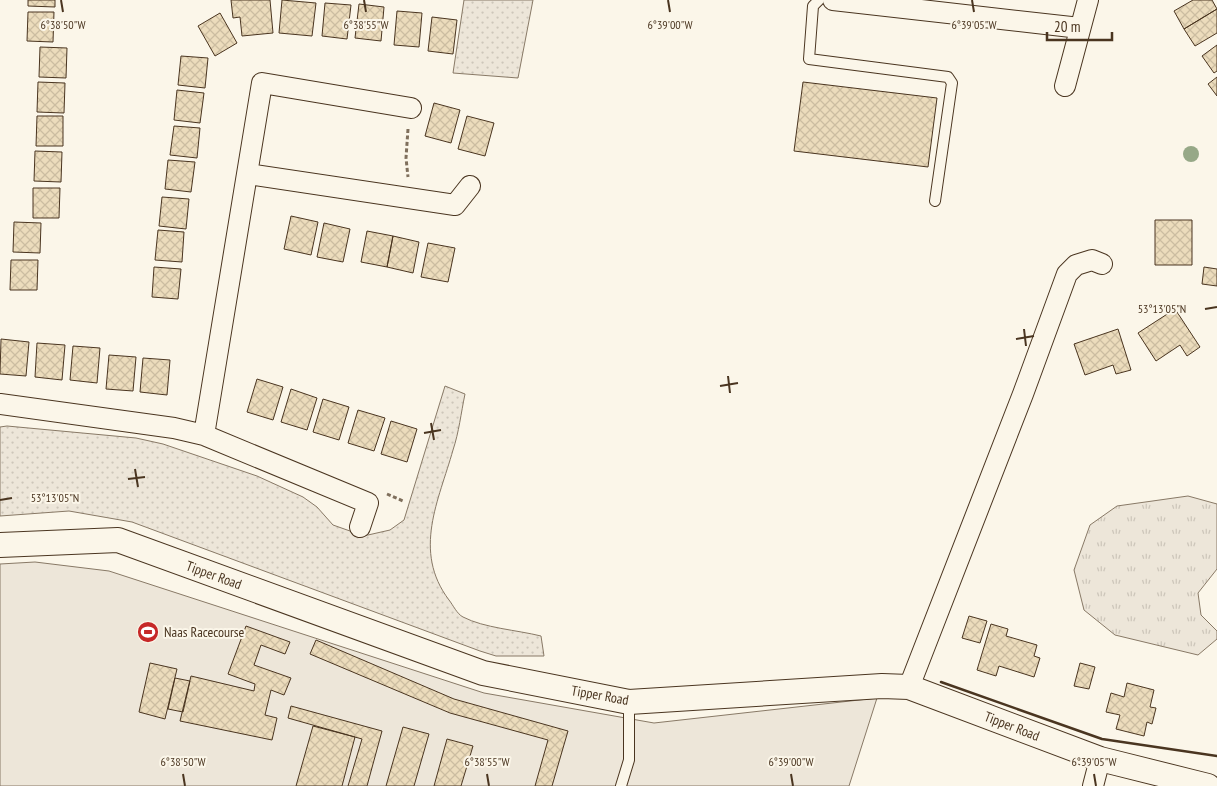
<svg xmlns="http://www.w3.org/2000/svg" width="1217" height="786" font-family="'PT Sans Narrow',sans-serif">
  <style>
    .grass { fill: url(#grass-tufts); stroke: #887966 }
    .park { fill: url(#park-dots); stroke: #887966 }
    .pitch { fill: #ede6d9; stroke: #887966 }
    .building { fill: url(#building-cross-hatch); stroke: #4a3520 }
    .lines { fill: none; stroke-linecap: round; stroke-linejoin: round }
    .service-casing { stroke: #4a3520; stroke-width: 12 }
    .minor-casing { stroke: #4a3520; stroke-width: 22 }
    .tertiary-casing { stroke: #4a3520; stroke-width: 26 }
    .path { stroke: #7f6f5c; stroke-width: 3; stroke-dasharray: 4 2.5; stroke-linecap: butt }
    .service { stroke: #fbf6e9; stroke-width: 10 }
    .minor { stroke: #fbf6e9; stroke-width: 20 }
    .tertiary { stroke: #fbf6e9; stroke-width: 24 }
    .wall { stroke: #4a3520; stroke-width: 2.5 }
    .tree { fill: #96a887 }
    .ticks { fill: none; stroke: #4a3520; stroke-width: 2 }
    .labels { text-anchor: middle; dominant-baseline: central; stroke-width: 4; stroke-linejoin: round; paint-order: stroke }
    .street-label { font-size: 14px; fill: #4a3520; stroke: #fbf6e9 }
    .poi-label { font-size: 14px; fill: #4a3520; stroke: #fbf6e9; text-anchor: start }
    .ticks-label { font-size: 12px; text-anchor: middle; fill: #4a3520; stroke: #fbf6e9; stroke-width: 4; stroke-linejoin: round; paint-order: stroke }
  </style>
  <defs>
    <pattern id="grass-tufts" width="24" height="20" patternUnits="userSpaceOnUse" patternTransform="scale(1.25)"><rect width="24" height="20" fill="#ede6d9"/><path d="M3 7l-1-3M5 7V3M7 7l1-3M15 17l-1-3M17 17v-4M19 17l1-3" fill="none" stroke="#cdc6ba"/></pattern>
    <pattern id="park-dots" width="8" height="8" patternUnits="userSpaceOnUse" patternTransform="scale(1.25)"><rect width="8" height="8" fill="#ede6d9"/><path d="M2 2h.1M6 6h.1" fill="none" stroke="#cdc6ba" stroke-width="1.8" stroke-linecap="round"/></pattern>
    <pattern id="building-cross-hatch" width="8" height="8" patternUnits="userSpaceOnUse" patternTransform="scale(1.25)"><rect width="8" height="8" fill="#ecdcbc"/><path d="M0 0l8 8M0 8l8-8" fill="none" stroke="#ccbda1"/></pattern>
  </defs>
  <rect width="100%" height="100%" fill="#fbf6e9"/>
  <path class="grass" d="M1188 496 1217 504V569L1198 593 1201 615 1217 631V639L1198 655 1115 635 1084 610 1074 570 1090 525 1117 506Z"/>
  <path class="park" d="M464 0H533L518 78 453 73Z
    M445 386 465 394C461 413 459 432 453 450 439 500 412 551 449 600 453 605 457 614 463 617 484 628 517 630 541 636L544 656H496L480 651 132 522 69 511 0 516V427L7 426 136 438 163 444 257 476 303 497 317 507 333 525 350 531 368 535 390 530 404 520Z"/>
  <path class="pitch" d="M35 562 109 571 484 693 654 723 877 698 849 786H0V564Z"/>
  <path class="building" d="M28 0H55V7L28 6Z
    M231 0H270L273 33 242 36 240 17 233 18Z
    M282 0 316 3 312 36 279 33Z
    M1193 0H1212L1217 9 1184 29 1174 11Z
    M325 3 351 5 347 39 322 36Z
    M359 4 384 7 381 41 355 38Z
    M1217 9V33L1195 46 1184 29Z
    M397 11 422 13 419 47 394 45Z
    M28 12H54L53 42 27 41Z
    M220 13 237 43 215 56 198 26Z
    M432 17 457 20 453 54 428 51Z
    M1217 45V71L1214 73 1202 56Z
    M40 47 67 48 66 78 39 77Z
    M181 56 208 58 205 88 178 85Z
    M1217 77V96L1208 84Z
    M38 82 65 83 64 113 37 112Z
    M803 82 937 98 928 167 794 151Z
    M177 90 204 93 200 123 174 120Z
    M434 103 460 110 451 143 425 136Z
    M37 116H63V146H36Z
    M467 116 494 123 485 156 458 149Z
    M174 126 200 128 197 158 170 155Z
    M35 151 62 152 61 182 34 181Z
    M168 160 195 162 191 192 165 189Z
    M33 188H60L59 218H33Z
    M162 197 189 199 186 229 159 226Z
    M291 216 318 222 311 255 284 249Z
    M1155 220H1192V265H1155Z
    M14 222 41 223 40 253 13 252Z
    M324 223 350 229 343 262 317 257Z
    M158 230 184 232 182 262 155 260Z
    M367 231 393 236 387 267 361 262Z
    M393 236 419 242 413 273 387 267Z
    M428 243 455 248 448 282 421 277Z
    M11 260H38L37 290H10Z
    M154 267 181 269 178 299 152 297Z
    M1204 267 1217 269V286L1202 284Z
    M1175 309 1200 347 1187 356 1180 345 1156 361 1138 333Z
    M1118 329 1131 370 1116 374 1113 365 1085 375 1074 344Z
    M1 339 29 342 26 376 0 374Z
    M37 343 65 345 62 380 35 377Z
    M73 346 100 348 97 383 70 380Z
    M109 355 136 357 133 391 106 389Z
    M143 358 170 360 167 395 140 392Z
    M257 379 283 387 273 420 247 412Z
    M291 389 317 398 307 430 281 422Z
    M323 399 349 407 339 440 313 432Z
    M358 410 385 418 374 451 348 443Z
    M391 421 417 429 407 462 381 454Z
    M969 616 987 621 980 643 962 638Z
    M991 624 1008 629 1006 636 1037 645 1034 656 1040 658 1034 677 999 666 996 676 977 670Z
    M246 626 290 642 285 654 261 645 254 665 291 678 284 695 271 690 265 715 277 718 272 740 180 721 191 676 254 691 255 684 228 674Z
    M316 640 454 699 568 731 552 786H535L548 740 450 713 310 654Z
    M150 663 177 669 165 719 139 712Z
    M1080 663 1095 667 1089 689 1074 686Z
    M175 678 190 681 183 712 168 709Z
    M1127 683 1154 690 1150 707 1156 708 1152 724 1147 722 1144 736 1116 729 1120 715 1106 712 1111 693 1124 697Z
    M291 706 382 731 367 786H348L362 739 288 718Z
    M313 726 355 737 342 786H296Z
    M403 727 429 734 414 786H386Z
    M447 739 473 746 461 786H434Z"/>
  <g class="lines">
    <g class="service-casing">
      <path id="service" d="M819 0 813 6 809 59 948 77 952 83 935 201
        M621 786 629 760V702"/>
    </g>
    <g class="minor-casing">
      <path id="minor" d="M833 0 1080 28
        M1065 86 1088 0
        M248 174 455 205 470 186
        M0 404 174 428 204 435 368 503 360 527
        M204 435 262 83 411 108
        M909 687 1023 394 1067 274 1076 265 1092 260 1102 264
        M1093 786 1100 759"/>
    </g>
    <g class="tertiary-casing">
      <path id="tertiary" d="M0 545 118 540 483 673 629 702 882 686 909 687 1100 759 1208 786"/>
    </g>
    <path class="path" d="M408 129 406 158 408 177
      M387 494 403 501"/>
    <use href="#service" class="service"/>
    <use href="#minor" class="minor"/>
    <use href="#tertiary" class="tertiary"/>
    <path class="wall" d="M941 682 1102 739 1217 756"/>
  </g>
  <circle class="tree" cx="1191" cy="154" r="8"/>
  <path class="ticks" d="M61 0 63 12M364 0 366 12M668 0 670 12M972 0 974 12M1205 309 1217 307M1024 329 1026 346M1016 339 1034 336M728 376 730 393M720 386 738 383M431 423 434 440M424 433 441 430M135 469 138 487M128 479 145 477M0 500 12 498M183 774 185 786M487 774 489 786M791 774 793 786M1094 774 1096 786"/>
  <defs>
    <g id="stadium-disc" transform="scale(1.125)"><circle r="9.5" fill="#c62828" stroke="#fbf6e9"/><path d="M0-5a6.5 5 0 1 0 0 10a6.5 5 0 1 0 0-10ZM-3.5-1.8h7v3.6h-7Z" fill="#fff"/></g>
  </defs>
  <g fill-rule="evenodd">
    <use href="#stadium-disc" x="148" y="632"/>
  </g>
  <g class="labels">
    <g class="street-label">
      <text transform="translate(214 575) rotate(20)">Tipper Road</text>
      <text transform="translate(600 695) rotate(10)">Tipper Road</text>
      <text transform="translate(1012 726) rotate(21)">Tipper Road</text>
    </g>
    <g class="poi-label">
      <text x="164" y="632">Naas Racecourse</text>
    </g>
  </g>
  <g class="ticks-label">
    <text x="63" y="29">6°38'50"W</text>
    <text x="366" y="29">6°38'55"W</text>
    <text x="670" y="29">6°39'00"W</text>
    <text x="974" y="29">6°39'05"W</text>
    <text x="1162" y="313">53°13'05"N</text>
    <text x="55" y="502">53°13'05"N</text>
    <text x="183" y="766">6°38'50"W</text>
    <text x="487" y="766">6°38'55"W</text>
    <text x="791" y="766">6°39'00"W</text>
    <text x="1094" y="766">6°39'05"W</text>
  </g>
  <path d="M1047 32v8h65v-8" fill="none" stroke="#4a3520" stroke-width="2.5"/>
  <text x="1054" y="32" font-size="15" fill="#4a3520" stroke="#fbf6e9" stroke-width="4" paint-order="stroke">20 m</text>
</svg>
